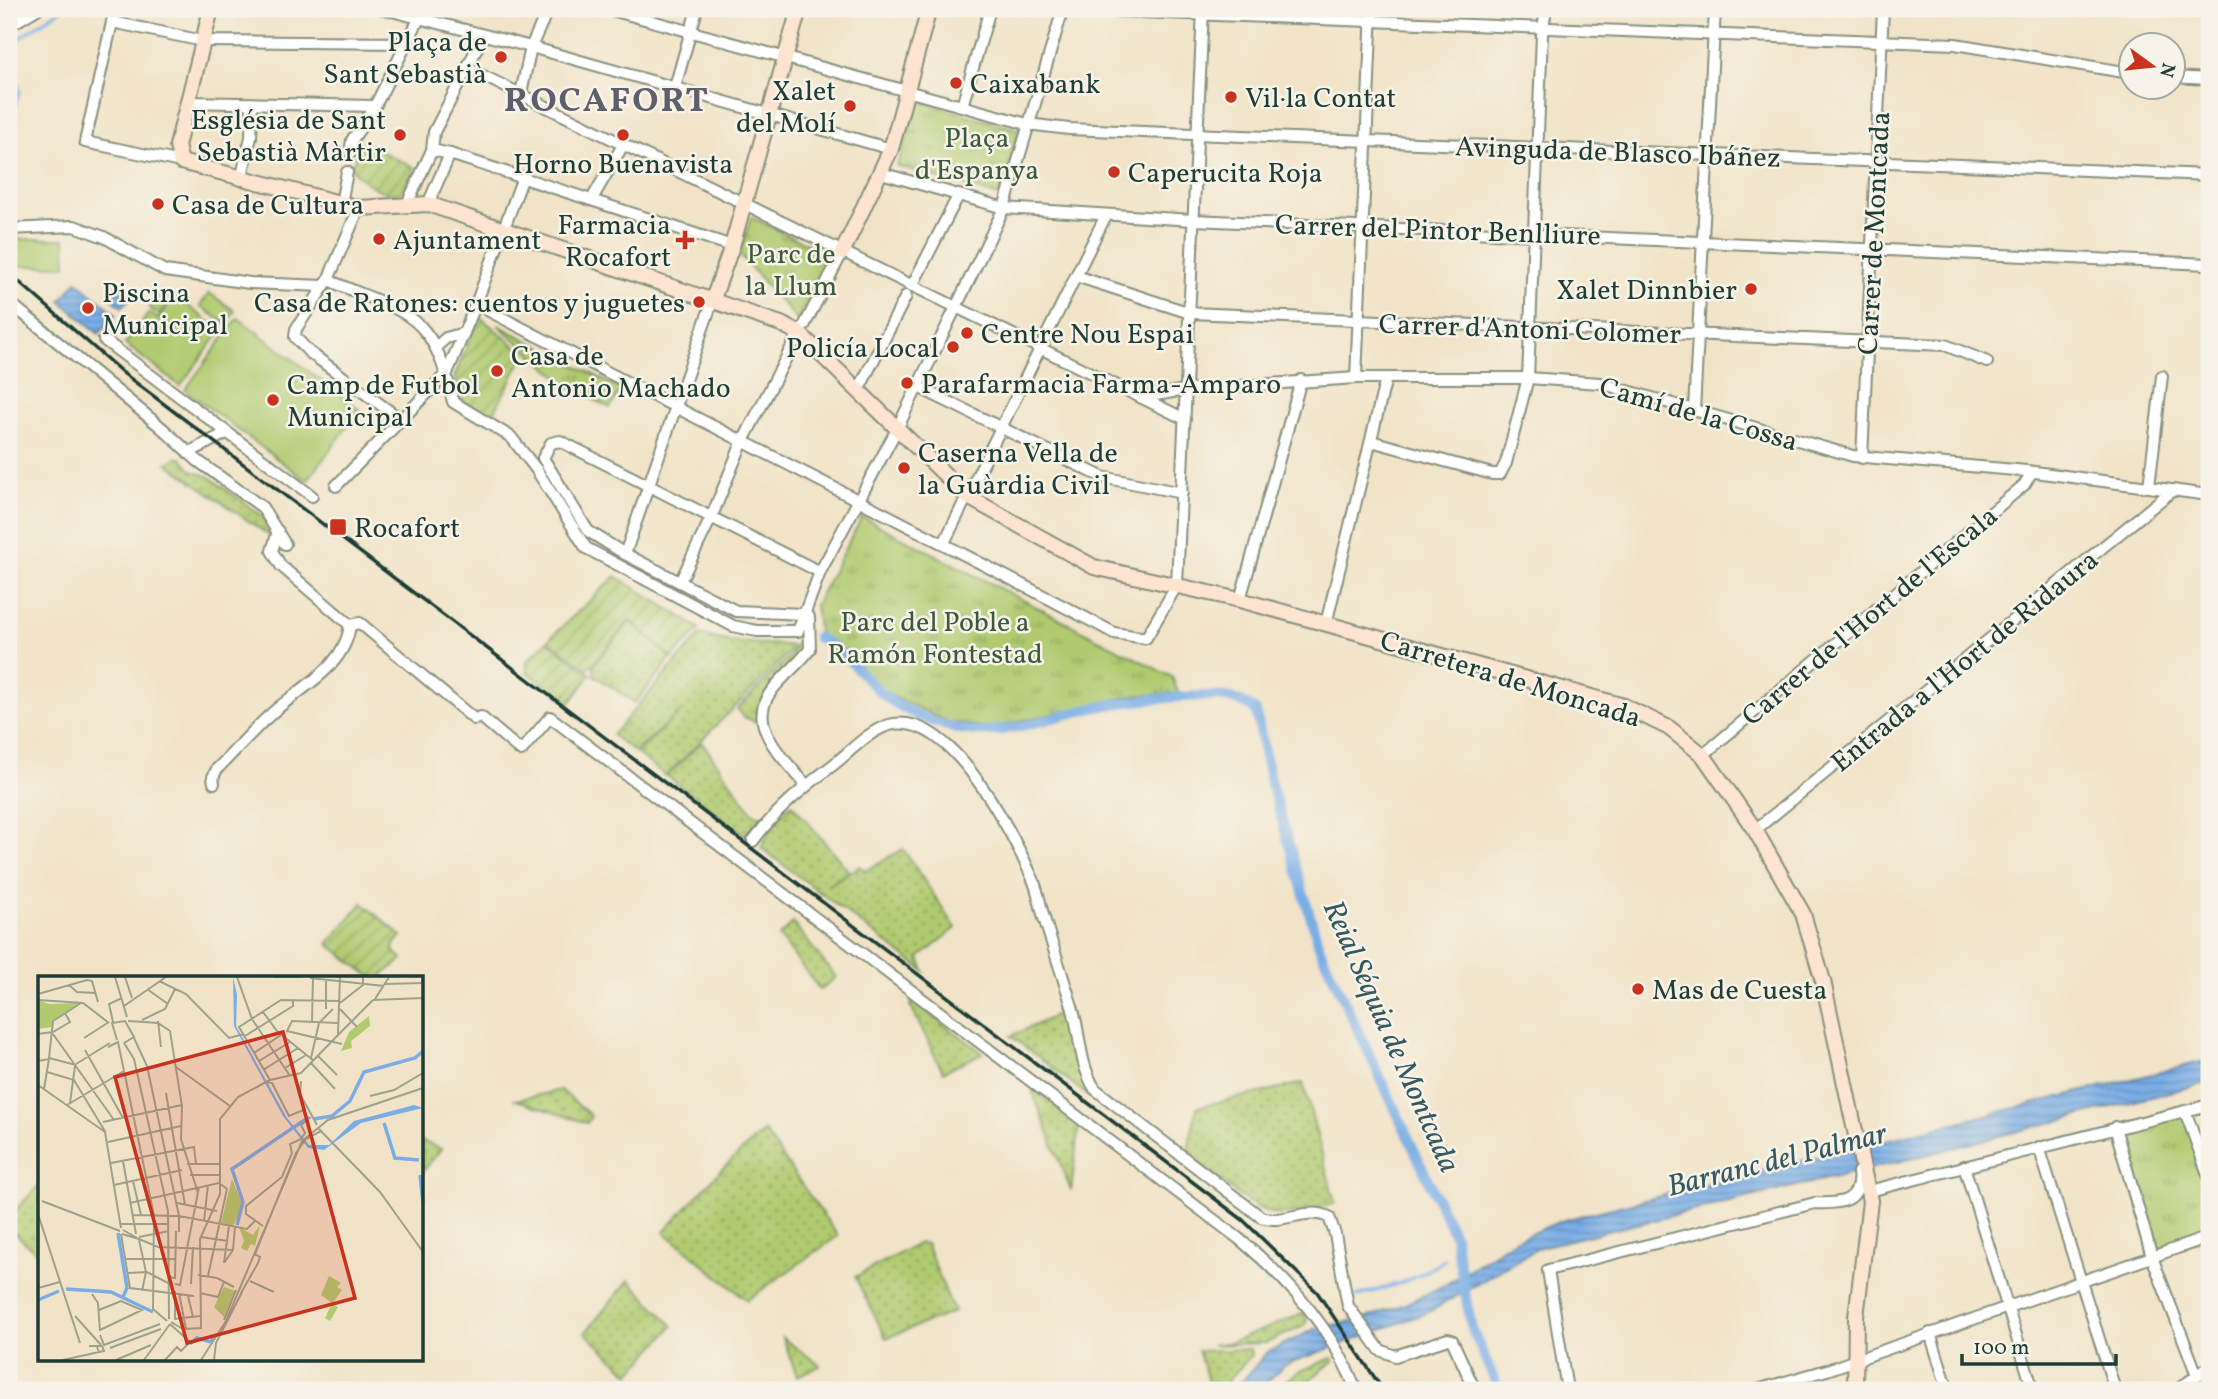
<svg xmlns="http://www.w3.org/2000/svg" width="2218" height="1399" viewBox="0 0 2218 1399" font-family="Vollkorn,serif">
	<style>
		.grass { fill: url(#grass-dots); stroke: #688452; stroke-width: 2 }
		.park { fill: url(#park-tufts); stroke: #688452; stroke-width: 2 }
		.garden { fill: url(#garden-furrows); stroke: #688452; stroke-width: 2 }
		.pitch { fill: #b1ca70; stroke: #688452; stroke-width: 2 }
		.water { fill: url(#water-rules); stroke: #4c758d; stroke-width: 2 }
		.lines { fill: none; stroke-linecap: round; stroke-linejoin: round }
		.stream { stroke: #7aade6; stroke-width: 3.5 }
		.canal { stroke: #7aade6; stroke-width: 10 }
		.street-casing { stroke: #88907e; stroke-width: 14 }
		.secondary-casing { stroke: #88907e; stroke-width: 18 }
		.street { stroke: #fff; stroke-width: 10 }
		.secondary { stroke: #fde4d1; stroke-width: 14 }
		.rail { stroke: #1f3d34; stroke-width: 3.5 }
		.poi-dot { fill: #c8321e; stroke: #f7f3e8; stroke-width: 2.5 }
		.labels { text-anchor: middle; stroke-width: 5; stroke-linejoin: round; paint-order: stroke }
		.poi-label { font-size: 28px; fill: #1f3d34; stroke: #f7f3e8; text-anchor: start }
		.park-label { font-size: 28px; fill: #3c5940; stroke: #f7f3e8 }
		.street-label { font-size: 28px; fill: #1f3d34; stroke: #f7f3e8 }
		.water-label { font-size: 30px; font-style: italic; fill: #365960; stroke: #f7f3e8 }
		.district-label { font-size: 35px; font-weight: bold; letter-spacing: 2px; fill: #5e5e6d; stroke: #f7f3e8 }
		.inset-river { fill: none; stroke: #7aade6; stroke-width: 3.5 }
		.inset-road { fill: none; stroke: #9da18c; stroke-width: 2 }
		.view { fill: #c8321e; fill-opacity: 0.15; stroke: #c8321e; stroke-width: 3.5 }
		.inset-edge { fill: none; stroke: #1f3d34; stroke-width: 3.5 }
	</style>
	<defs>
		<pattern id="grass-dots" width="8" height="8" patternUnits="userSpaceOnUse" patternTransform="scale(1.75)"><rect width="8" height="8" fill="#b1ca70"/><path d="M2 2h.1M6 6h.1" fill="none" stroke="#8fa55d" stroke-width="1.8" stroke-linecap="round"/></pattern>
		<pattern id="park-tufts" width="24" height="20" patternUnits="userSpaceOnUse" patternTransform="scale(1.75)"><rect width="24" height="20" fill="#b1ca70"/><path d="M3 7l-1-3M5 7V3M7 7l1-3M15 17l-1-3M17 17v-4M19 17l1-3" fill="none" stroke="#8fa55d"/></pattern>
		<pattern id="garden-furrows" width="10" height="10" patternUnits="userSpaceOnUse" patternTransform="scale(1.75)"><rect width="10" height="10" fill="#b1ca70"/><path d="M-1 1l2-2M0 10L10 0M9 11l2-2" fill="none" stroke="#8fa55d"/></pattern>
		<pattern id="water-rules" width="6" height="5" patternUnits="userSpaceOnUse" patternTransform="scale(1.75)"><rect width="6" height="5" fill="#7aade6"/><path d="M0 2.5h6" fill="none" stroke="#638ebb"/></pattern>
	</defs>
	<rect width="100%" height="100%" fill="#f7f3e8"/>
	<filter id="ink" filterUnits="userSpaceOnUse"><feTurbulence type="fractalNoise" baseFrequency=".0143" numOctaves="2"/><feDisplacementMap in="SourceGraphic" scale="14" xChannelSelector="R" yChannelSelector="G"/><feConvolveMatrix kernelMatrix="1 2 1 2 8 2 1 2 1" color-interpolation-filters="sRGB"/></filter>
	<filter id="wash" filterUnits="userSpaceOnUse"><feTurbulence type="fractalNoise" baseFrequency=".00686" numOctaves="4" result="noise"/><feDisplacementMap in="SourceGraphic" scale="28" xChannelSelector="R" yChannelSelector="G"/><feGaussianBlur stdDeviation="1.57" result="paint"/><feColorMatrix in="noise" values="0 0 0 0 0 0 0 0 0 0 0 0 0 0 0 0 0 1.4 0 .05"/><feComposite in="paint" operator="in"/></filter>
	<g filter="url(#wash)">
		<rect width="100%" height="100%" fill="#f1e3c7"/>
		<g class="grass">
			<path d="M176,458H182L192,471L208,476L264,517L272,530L271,537L167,463Z"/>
			<path d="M630,621L671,659L635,703L594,675V665Z"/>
			<path d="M701,634C730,646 763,642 795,646L666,776L636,753L680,712L635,752L612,735Z"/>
			<path d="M799,638L805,640L803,648C786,675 760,687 756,722L744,717L737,709L790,656Z"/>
			<path d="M702,742L752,812L763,818L748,837L667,776Z"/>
			<path d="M792,804L849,871L827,886L860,866L865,871L903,849L956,928L919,958L924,971L761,848L773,822Z"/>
			<path d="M793,923L836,977L820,990L779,936Z"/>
			<path d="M914,1002L983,1053L943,1072L910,1005Z"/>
			<path d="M1068,1010L1077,1065L1095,1101L1011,1036Z"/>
			<path d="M1303,1083L1335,1203C1318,1208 1294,1216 1277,1214C1250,1211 1209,1170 1187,1154L1197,1107Z"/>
			<path d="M1033,1088L1079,1125L1071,1191L1032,1090Z"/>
			<path d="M561,1090L591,1116L587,1123L516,1100Z"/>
			<path d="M764,1131L838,1236L747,1300L664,1232L720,1171Z"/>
			<path d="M422,1141L441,1149L422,1173Z"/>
			<path d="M40,1184V1256L9,1228V1217Z"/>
			<path d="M919,1243L926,1244L954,1312L886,1338L855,1277Z"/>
			<path d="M629,1280L673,1326L630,1374L585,1333Z"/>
			<path d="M1304,1313L1307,1320L1304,1326L1266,1343L1212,1345L1232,1342Z"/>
			<path d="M783,1338L820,1365V1366L797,1376Z"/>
			<path d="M1250,1349L1251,1356L1228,1380L1223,1390H1211L1198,1351Z"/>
			<path d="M1332,1358L1334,1361L1296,1390H1274L1300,1371Z"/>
		</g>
		<g class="park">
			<path d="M918,101L1020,130L999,196L897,166Z"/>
			<path d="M751,217L832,256L797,320L739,254Z"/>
			<path d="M161,292L171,299L159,315L149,308Z"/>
			<path d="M498,325L621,389L610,408L571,388Z"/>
			<path d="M862,517L1172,677L1178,693L1130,696L990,728L948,722L886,693L846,652L819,636L815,605Z"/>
			<path d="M2184,1114L2209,1177V1237L2153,1256L2117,1128Z"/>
		</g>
		<g class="garden">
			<path d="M362,142L415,168L402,192C389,200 357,179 351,167Z"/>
			<path d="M479,316L525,354L491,418L464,402L454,378Z"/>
			<path d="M616,576L700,629L672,658L630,620L588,669L548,640Z"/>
			<path d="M547,641L591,674L570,703L527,672V661Z"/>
			<path d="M362,903L402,936L394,944L393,951L403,959L380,977H371L328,944Z"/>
		</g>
		<g class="pitch">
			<path d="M16,239H65L66,266H18L15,260Z"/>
			<path d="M209,293L235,311L226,324L200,306Z"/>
			<path d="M175,296L221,331L180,386L125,344L149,313L158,319Z"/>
			<path d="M238,318L360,410L307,481L185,390Z"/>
		</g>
		<g class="water">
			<path d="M77,281L116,314L99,334L61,301Z"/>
			<path d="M116,286L130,298L122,307L108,295Z"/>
			<path d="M2209,1060V1082L1902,1161L1540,1247L1429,1312L1284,1365L1259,1390H1235L1266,1353L1315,1329L1366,1318L1403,1305L1445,1285L1515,1240L1564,1220Z"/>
		</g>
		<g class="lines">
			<g class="stream">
				<path d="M9,45L62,9"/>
				<path d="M1357,1296C1389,1287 1418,1280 1445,1259"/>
			</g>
			<g class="canal">
				<path d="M9,63L16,91L9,113"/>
				<path d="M817,637C844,650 860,673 881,693C907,715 956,734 991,731C1023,728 1054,717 1085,710C1117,702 1147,699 1180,697C1210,696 1232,692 1256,711L1270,780L1320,949L1454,1235L1472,1329L1499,1390"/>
			</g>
		</g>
	</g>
	<g filter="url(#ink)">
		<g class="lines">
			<defs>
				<g id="street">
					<path d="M115,9L85,142L181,162"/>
					<path d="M384,9L531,47L521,93"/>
					<path d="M548,9L531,47L891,149"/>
					<path d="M608,9L1027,124L1069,129L2209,175"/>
					<path d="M1061,9L1955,44L2130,73"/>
					<path d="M112,22L203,41L405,43"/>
					<path d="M9,26L37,9"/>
					<path d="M483,36L467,68L1185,419"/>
					<path d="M2172,77L2209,79"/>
					<path d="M675,87L697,9"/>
					<path d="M188,102L375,106"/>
					<path d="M962,106L990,9"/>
					<path d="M432,150L434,132L467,68"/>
					<path d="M350,153L352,140L375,106L424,9"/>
					<path d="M450,154L732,246"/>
					<path d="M881,173L1004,208L1063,9"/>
					<path d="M241,180L251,137L252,104"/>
					<path d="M592,199L623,145"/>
					<path d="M341,204L347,172"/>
					<path d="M407,204L432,150L450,154L428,204"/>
					<path d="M359,208L328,280L296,329L295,337L309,352L400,419"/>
					<path d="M9,229L74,226L104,237L165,271L250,283L324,286"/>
					<path d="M1076,276L1190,313L1945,345L1987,362"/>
					<path d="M328,280C408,315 432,309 453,402L511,437L536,469L586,548L733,626L757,631H798L820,572L897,429L1004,208L1193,220L2209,264"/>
					<path d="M912,286L958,196"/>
					<path d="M9,302L162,428L198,461L262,507L285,544"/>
					<path d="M476,304C688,415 903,521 1114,633L1146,638L1177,585L1203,9"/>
					<path d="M804,326L842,253"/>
					<path d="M104,340L312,496"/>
					<path d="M437,346L446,338L464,333"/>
					<path d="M1356,378L1372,9"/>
					<path d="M918,387L1102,477L1182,493"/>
					<path d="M858,391L906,296"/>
					<path d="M1143,397L1185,390L1356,378H1528L1600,383L1853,456L2027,471L2209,495"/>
					<path d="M1694,411L1715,9"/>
					<path d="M1371,441L1492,474H1500L1506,463L1528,378L1542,35L1546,9"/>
					<path d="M188,453L226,433"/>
					<path d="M1862,458L1883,9"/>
					<path d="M336,486L447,373L476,304L523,177"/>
					<path d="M2149,487L2162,376"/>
					<path d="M278,531L272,551L281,566L350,625L360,623L474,719L481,717L521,751L550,717L1238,1238C1288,1279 1333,1329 1356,1390"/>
					<path d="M944,543L1106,215"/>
					<path d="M625,554L713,299"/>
					<path d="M680,582L711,518L742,443L799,333"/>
					<path d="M1240,600L1301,380"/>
					<path d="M803,614L736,611L625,554L588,531L543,458L551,443L560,441L820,572"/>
					<path d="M803,614L809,617L810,649C799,664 785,674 773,689C743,724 784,758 806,785"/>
					<path d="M1326,624L1386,378"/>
					<path d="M1703,755L2024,485L2032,472"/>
					<path d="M214,783L213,777L217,769C235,751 251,732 270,715C298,688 345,669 350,625"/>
					<path d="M1755,830L2173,490"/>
					<path d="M753,841C775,811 803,788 833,765C850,752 872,727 894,724C953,715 1012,833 1032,877C1038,890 1040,904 1044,918C1053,946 1062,975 1071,1003C1081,1033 1078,1062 1095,1089L1261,1217C1283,1225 1308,1206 1329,1217L1335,1234L1348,1306L1380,1350L1395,1356L1448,1339L1452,1340L1475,1390"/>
					<path d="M2185,1111L2209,1177"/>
					<path d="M2115,1127L2152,1257L2197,1375"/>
					<path d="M2039,1147L2115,1390"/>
					<path d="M1964,1166L2033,1390"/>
					<path d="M1869,1191L2209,1105"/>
					<path d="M1930,1333L1948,1390"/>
					<path d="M1567,1390L1548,1270L1815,1203C1839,1204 1862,1203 1858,1172"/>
					<path d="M1757,1390L1827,1370L2209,1237"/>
					<path d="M2177,1390L2209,1367"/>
				</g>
				<g id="secondary">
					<path d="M211,9L177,146L181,162L359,208L428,204L781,324L799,333L968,497L1094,567L1240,600L1624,706L1669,728L1703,755L1755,830L1803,914L1823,981L1870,1201L1856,1317L1855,1390"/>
					<path d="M842,253L891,149L929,9"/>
					<path d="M713,299L732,246L799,9"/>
				</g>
			</defs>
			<use href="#street" class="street-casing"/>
			<use href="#secondary" class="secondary-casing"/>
			<use href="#street" class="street"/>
			<use href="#secondary" class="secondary"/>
			<path class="rail" d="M9,273L123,373L1243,1220L1317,1292L1383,1390"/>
		</g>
	</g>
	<g class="poi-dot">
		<circle cx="501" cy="57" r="7"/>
		<circle cx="956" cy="83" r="7"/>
		<circle cx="1231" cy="97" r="7"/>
		<circle cx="850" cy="106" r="7"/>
		<circle cx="400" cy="135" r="7"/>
		<circle cx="623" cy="135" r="7"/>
		<circle cx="1114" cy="172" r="7"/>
		<circle cx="158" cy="204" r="7"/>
		<circle cx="379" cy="239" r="7"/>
		<path d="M681.5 229.5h7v7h7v7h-7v7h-7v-7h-7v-7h7z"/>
		<circle cx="1751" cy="289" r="7"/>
		<circle cx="699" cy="302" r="7"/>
		<circle cx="88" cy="308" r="7"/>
		<circle cx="967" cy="333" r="7"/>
		<circle cx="953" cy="347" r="7"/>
		<circle cx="497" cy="371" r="7"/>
		<circle cx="907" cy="383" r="7"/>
		<circle cx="273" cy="400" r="7"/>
		<circle cx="904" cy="468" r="7"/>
		<rect x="329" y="518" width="18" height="18" rx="3.5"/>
		<circle cx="1638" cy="989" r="7"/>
	</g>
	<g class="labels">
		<g class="poi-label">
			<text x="487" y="51" text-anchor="end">Plaça de<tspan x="487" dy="32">Sant Sebastià</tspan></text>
			<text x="970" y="93">Caixabank</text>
			<text x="836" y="100" text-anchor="end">Xalet<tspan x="836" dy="32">del Molí</tspan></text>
			<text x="1245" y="107">Vil·la Contat</text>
			<text x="386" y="129" text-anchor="end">Església de Sant<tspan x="386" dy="32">Sebastià Màrtir</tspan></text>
			<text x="623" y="173" text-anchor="middle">Horno Buenavista</text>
			<text x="1128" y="182">Caperucita Roja</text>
			<text x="172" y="214">Casa de Cultura</text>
			<text x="671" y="234" text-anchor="end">Farmacia<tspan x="671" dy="32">Rocafort</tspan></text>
			<text x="393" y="249">Ajuntament</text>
			<text x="1737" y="299" text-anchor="end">Xalet Dinnbier</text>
			<text x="102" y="302">Piscina<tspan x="102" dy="32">Municipal</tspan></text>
			<text x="685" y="312" text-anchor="end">Casa de Ratones: cuentos y juguetes</text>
			<text x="981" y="343">Centre Nou Espai</text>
			<text x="939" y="357" text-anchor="end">Policía Local</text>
			<text x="511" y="365">Casa de<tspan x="511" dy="32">Antonio Machado</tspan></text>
			<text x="921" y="393">Parafarmacia Farma-Amparo</text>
			<text x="287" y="394">Camp de Futbol<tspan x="287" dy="32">Municipal</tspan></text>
			<text x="918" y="462">Caserna Vella de<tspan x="918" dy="32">la Guàrdia Civil</tspan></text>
			<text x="354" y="537">Rocafort</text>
			<text x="1652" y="999">Mas de Cuesta</text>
		</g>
		<g class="park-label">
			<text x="977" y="147">Plaça<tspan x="977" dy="32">d'Espanya</tspan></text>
			<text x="791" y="263">Parc de<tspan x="791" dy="32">la Llum</tspan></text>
			<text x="935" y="631">Parc del Poble a<tspan x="935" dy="32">Ramón Fontestad</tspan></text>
		</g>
		<g class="street-label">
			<text transform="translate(1618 151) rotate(2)" y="10">Avinguda de Blasco Ibáñez</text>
			<text transform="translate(1438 229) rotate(2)" y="10">Carrer del Pintor Benlliure</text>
			<text transform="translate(1873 233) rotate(-87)" y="10">Carrer de Montcada</text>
			<text transform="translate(1530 328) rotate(2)" y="10">Carrer d'Antoni Colomer</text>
			<text transform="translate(1699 413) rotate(16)" y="10">Camí de la Cossa</text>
			<text transform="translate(1869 615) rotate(-40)" y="10">Carrer de l'Hort de l'Escala</text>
			<text transform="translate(1964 660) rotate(-39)" y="10">Entrada a l'Hort de Ridaura</text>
			<text transform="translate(1511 678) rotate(17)" y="10">Carretera de Moncada</text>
		</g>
		<g class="water-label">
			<text transform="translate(1392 1036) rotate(66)" y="10">Reial Séquia de Montcada</text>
			<text transform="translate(1777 1159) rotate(-14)" y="10">Barranc del Palmar</text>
		</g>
		<g class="district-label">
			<text x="607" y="111">ROCAFORT</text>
		</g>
	</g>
	<g transform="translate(38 976)">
		<rect width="385" height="385" fill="#f1e3c7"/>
		<path d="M0,24L11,28L42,27L15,44L14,51L0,53ZM331,40L332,50L313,65L314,72L303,75L311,56ZM222,249L217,270L213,268L209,275L203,272L206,265L201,251L215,259ZM291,300L303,307L299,311L304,314L294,328L300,331L292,345L287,342L294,327L283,319Z" fill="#b1ca70"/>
		<path d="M194,203L205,230L195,250L183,247Z" fill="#b1ca70"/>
		<path d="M186,311L197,315L186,341L176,331Z" fill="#b1ca70"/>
		<path d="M195,1L199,19L198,50L249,142L271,169H291L316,145L376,129L385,132L323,147L286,174L270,172L245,140L196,50Z" fill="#7aade6"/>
		<path class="inset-river" d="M276,143L294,140L312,125L326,96L377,82L385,75M346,147L357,182L381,184M382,199L385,226M199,249L205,226L194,193L271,141M80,257L89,312L85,321M28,313L73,316L115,336M0,324L21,315M152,368L159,362L173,366L176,360"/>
		<path class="inset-road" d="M77,1L89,41M87,1L94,22M199,1L214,43L252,100M236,1H263M272,2L346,10M288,3V33M121,5L148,18L191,62L206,58M347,8L385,7M31,9L39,16L57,17M109,13L130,28M0,18L49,4L54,5L60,26M337,23L351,1M0,24L45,27L71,47M335,24L385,22M302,27L325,9V1M86,30L128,1M302,33L319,51M225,36L239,55L276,85M104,44L127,33L137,13M90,45L120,47L132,55L144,130L143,163L160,217M120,45L123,71M75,46L71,28L84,22M274,46L275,1M300,47L254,45L249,55L304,68M302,57L335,24M0,58L15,56L32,46L27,37M15,58L76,144M300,58L302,1M207,60L255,30V24M46,62L71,46M96,62L109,90L141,240L209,253L217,245M79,64L74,47L87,45L96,61L86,67M86,67L96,83L130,235L131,343M70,71L80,66L116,239L115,333L129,345M47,74L85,142M216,77L243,59M280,80L299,99M273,82L281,47L295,33M0,85L11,83L6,113M221,85L252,66M273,87L297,113M38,88L72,67M38,89L11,82L15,45L43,27M138,91L192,130M247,92L268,79M225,94L260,72M9,96L36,104L68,157M232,104L201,51L243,24L301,25M232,104L263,97L302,57M263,105L262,118L279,149M228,106L234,107L251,140L268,133M0,109L67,156L83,252M128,117L147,229M332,120L356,114L385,97M32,127L37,90M29,129L86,95M65,146L144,129M280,152L342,216L385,276M70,166L143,150M85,185L98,258M73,187L156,171L158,188M149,188H181M152,199H181M95,205L103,239M76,209L144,194M4,225L82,255M92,227L181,207M139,227L179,235M0,238L42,367M95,239L141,240V256M166,245L170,209M82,248H130M225,250L208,238V230L244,201L254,177L252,168L263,163L267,157L263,149L273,141M83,258L92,312L156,320M84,258L101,263L85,254M101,261L131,255M163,261L190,265M101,263L120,271L195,274M101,264L108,296L104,315M88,283H137M186,287L195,274L197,251M186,287L191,250M90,297L109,296L130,307M160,299L179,302L196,311M170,300L189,213L181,207M130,301L137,302L138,255M212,305L236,316M137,308L142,309L161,211M153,308L155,271M0,312L22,306M141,317L148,353M162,317L180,321L186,306M203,317L220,287L222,281L217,278L258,177L268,163L283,155M54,318L60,327L62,355M150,320L155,341M61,334L83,325L104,334L62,354M37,340L63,369M137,342V315M136,343L162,340M186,344L198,314M133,346L145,353L163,352L162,263L182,218V143L200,121L232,104M62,359L66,369L122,348M51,370H64L66,375L61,376L59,371M72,372L123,353M25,384L61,376M78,384L113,369M106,384L132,348M127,384L139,371L143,375L152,366L132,348M163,384L188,345L264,165L290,144L385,112M176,384L178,367L204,316"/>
		<path class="view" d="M245,56L317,322L149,367L77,101Z"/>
		<rect width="385" height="385" class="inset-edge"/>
	</g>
	<rect width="2218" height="1399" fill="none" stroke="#f7f3e8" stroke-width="35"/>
	<g transform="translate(2152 66) rotate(105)"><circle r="33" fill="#f7f3e8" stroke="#a1aaa0" stroke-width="2"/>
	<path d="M0-5L12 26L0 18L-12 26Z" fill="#c8321e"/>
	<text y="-10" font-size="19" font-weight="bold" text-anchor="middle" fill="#1f3d34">N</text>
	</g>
	<path d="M1962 1354v10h154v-10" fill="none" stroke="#1f3d34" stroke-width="3.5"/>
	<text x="1973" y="1354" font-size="21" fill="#1f3d34" stroke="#f7f3e8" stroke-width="5" paint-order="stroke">100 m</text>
</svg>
